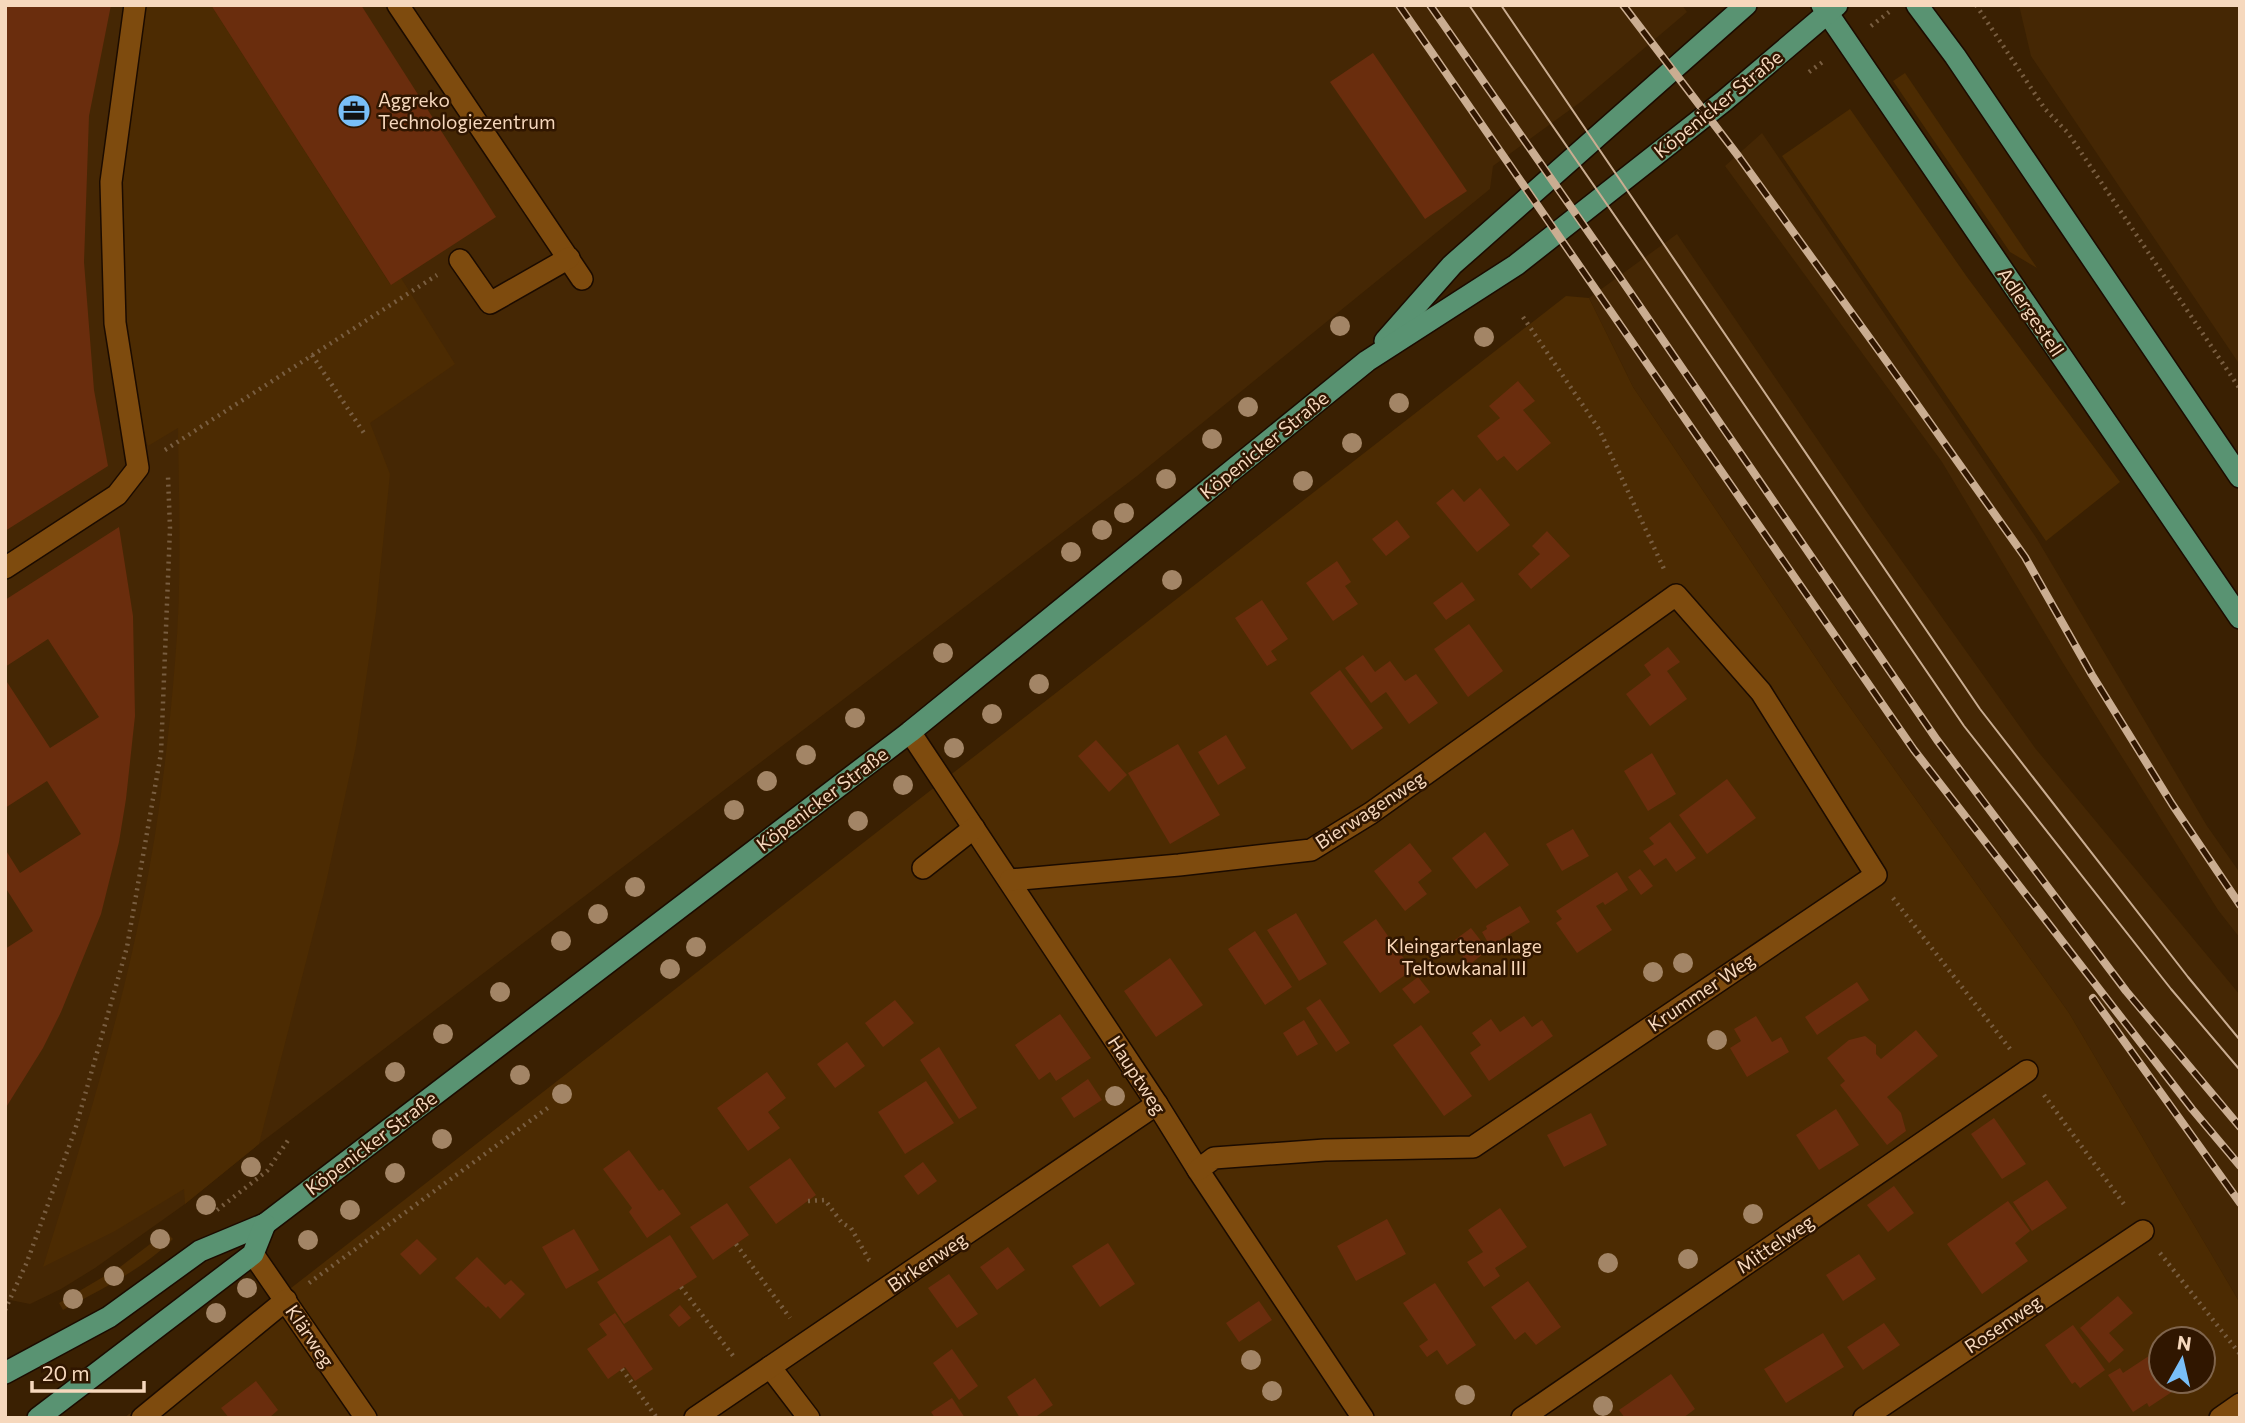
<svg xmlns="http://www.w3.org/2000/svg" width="2245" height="1423" viewBox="0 0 2245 1423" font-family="Commissioner,sans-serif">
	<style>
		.built { fill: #452704 }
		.green { fill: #4c2b02; fill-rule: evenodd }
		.building { fill: #6a2d0d }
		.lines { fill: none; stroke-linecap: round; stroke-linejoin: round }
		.minor-casing { stroke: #1b0b00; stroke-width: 24 }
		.major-casing { stroke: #1b0b00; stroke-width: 24 }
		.path { stroke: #795e41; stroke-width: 4.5; stroke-dasharray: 2 5; stroke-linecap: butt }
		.minor { stroke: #7e4b0e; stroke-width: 21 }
		.major { stroke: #599372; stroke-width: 21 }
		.tram { stroke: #caad91; stroke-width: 2 }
		.rail-casing { stroke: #caad91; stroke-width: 8 }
		.rail { stroke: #301600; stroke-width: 5; stroke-dasharray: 16; stroke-linecap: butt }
		.tree { fill: #a38566 }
		.labels { text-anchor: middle; stroke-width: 5; stroke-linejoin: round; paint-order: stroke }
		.poi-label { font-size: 19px; fill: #f6d8bd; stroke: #301600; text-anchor: start }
		.street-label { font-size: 19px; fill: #f6d8bd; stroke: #301600 }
		.park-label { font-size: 19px; fill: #f9d7b8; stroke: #301600 }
	</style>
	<rect width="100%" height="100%" fill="#3a2002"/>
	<g class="built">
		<path d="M5,5H1682L1687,12L1582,101L1493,166L1490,189L1137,476L259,1144L185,1204L95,1268L61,1289L30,1304L5,1299Z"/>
		<path d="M2019,5H2240V365L2031,56Z"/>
		<path d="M1762,133L2037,539L2207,826L2240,873V938L2218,910L2063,663L1942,462L1725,166Z"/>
		<path d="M1677,234L1869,515L2035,748L2240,995V1303L2069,1013L1839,692L1633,387L1589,298Z"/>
	</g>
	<g class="green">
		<path d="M135,5H211L390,284L401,278L455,364L370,423L390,474L376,612L356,746L324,892L259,1144L185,1204L184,1189L115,1231L43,1267C93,1108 143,944 163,778C168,739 172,701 175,662C182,585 179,506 178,428L148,446L115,323L111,182Z"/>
		<path d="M1905,73L2037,268L2010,252L1893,81Z"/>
		<path d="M1850,109L1967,277L2120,482L2046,541L1782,156Z"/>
		<path d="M1566,296L1589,298L1633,387L1839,692L2069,1013L2240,1303V1418H124ZM2161,1339H2203V1381H2161Z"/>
		<path d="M166,1232L173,1239C143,1269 100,1290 63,1310L59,1303L120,1267Z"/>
	</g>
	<g class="building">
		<path d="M5,5H111L89,116L84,262L94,390L108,466L5,531Z"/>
		<path d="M211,5H361L496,217L391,285Z"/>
		<path d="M1373,53L1467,191L1425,219L1330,82Z"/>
		<path d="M1518,381L1535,401L1523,410L1551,443L1517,471L1504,456L1497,461L1477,436L1500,418L1489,406Z"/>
		<path d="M1480,488L1510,525L1477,552L1436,503L1453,489L1464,502Z"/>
		<path d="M1397,520L1410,537L1386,556L1372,539Z"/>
		<path d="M119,527L133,616L135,716L126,799L119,842L101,914L61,1012L43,1048L5,1109V949L33,931L5,887V849L20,873L81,834L47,781L5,808V679L50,748L99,717L48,639L5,667V600Z"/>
		<path d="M1547,531L1570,556L1531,589L1518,574L1540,554L1532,546Z"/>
		<path d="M1337,561L1351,582L1345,586L1358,604L1333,621L1306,583Z"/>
		<path d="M1462,582L1475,600L1446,620L1433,603Z"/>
		<path d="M1262,600L1288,639L1271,651L1277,660L1267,666L1235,618Z"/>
		<path d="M1469,624L1503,671L1468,697L1434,649Z"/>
		<path d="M1668,647L1680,662L1667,671L1687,699L1650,726L1626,694L1651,675L1644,665Z"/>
		<path d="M1363,655L1375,672L1390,661L1405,681L1416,674L1438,703L1409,724L1386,692L1371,703L1345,668Z"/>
		<path d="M1340,670L1383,728L1352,750L1310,693Z"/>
		<path d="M1226,735L1246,768L1218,785L1198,752Z"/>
		<path d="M1096,740L1127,775L1109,792L1078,756Z"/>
		<path d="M1178,744L1220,815L1170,844L1128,773Z"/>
		<path d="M1652,753L1676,794L1648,811L1624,771Z"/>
		<path d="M1727,779L1756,818L1707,854L1679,815Z"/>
		<path d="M1670,822L1696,858L1676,872L1666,858L1654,866L1643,851L1654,844L1649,838Z"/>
		<path d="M1573,829L1589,856L1562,871L1546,844Z"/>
		<path d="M1485,832L1509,865L1476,889L1452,858Z"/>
		<path d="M1410,843L1432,871L1418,882L1427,894L1405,911L1374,871Z"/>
		<path d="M1640,869L1653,886L1641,895L1628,877Z"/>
		<path d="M1617,872L1628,890L1605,905L1603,902L1596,906L1612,930L1577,953L1556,923L1562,919L1556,911Z"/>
		<path d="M1520,906L1530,922L1490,946L1482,932L1487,929L1486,926Z"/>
		<path d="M1296,913L1327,964L1299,981L1267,930Z"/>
		<path d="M1376,919L1412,970L1380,993L1343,942Z"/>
		<path d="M1471,928L1488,950L1469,965L1452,942Z"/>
		<path d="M1255,931L1292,987L1265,1005L1228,949Z"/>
		<path d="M1170,958L1203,1005L1156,1037L1124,991Z"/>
		<path d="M1418,977L1430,992L1414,1004L1402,989Z"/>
		<path d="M1857,982L1869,1000L1817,1035L1805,1017Z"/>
		<path d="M1320,999L1350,1043L1336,1052L1306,1008Z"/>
		<path d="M895,1000L914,1023L883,1047L865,1023Z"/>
		<path d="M1060,1014L1091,1058L1056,1081L1050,1072L1039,1080L1015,1045Z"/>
		<path d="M1524,1016L1532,1027L1542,1020L1553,1036L1489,1081L1470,1053L1481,1045L1472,1033L1491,1019L1500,1032Z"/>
		<path d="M1756,1016L1772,1042L1781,1037L1789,1052L1747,1077L1730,1048L1741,1041L1734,1029Z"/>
		<path d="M1304,1020L1318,1044L1297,1056L1283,1033Z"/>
		<path d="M1421,1025L1472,1096L1444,1116L1393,1045Z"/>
		<path d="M1916,1030L1938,1056L1887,1097L1901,1113L1906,1131L1887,1145L1840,1085L1845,1081L1827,1058L1849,1040L1865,1036L1876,1045V1054L1881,1059Z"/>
		<path d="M847,1042L865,1066L835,1088L817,1064Z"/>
		<path d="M939,1047L977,1108L959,1119L920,1060Z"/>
		<path d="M767,1072L786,1098L768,1112L780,1128L748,1151L717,1108Z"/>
		<path d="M1088,1079L1102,1100L1074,1118L1061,1098Z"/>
		<path d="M926,1081L954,1123L905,1154L878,1112Z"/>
		<path d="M1836,1109L1859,1145L1819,1170L1796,1135Z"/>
		<path d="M1591,1113L1607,1145L1564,1167L1547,1135Z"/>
		<path d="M1994,1118L2026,1164L2002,1179L1971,1134Z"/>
		<path d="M629,1150L659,1191L663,1189L681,1214L647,1238L629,1212L632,1208L603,1169Z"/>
		<path d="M790,1158L816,1195L776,1224L749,1187Z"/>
		<path d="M923,1162L937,1181L918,1195L904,1176Z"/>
		<path d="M2047,1180L2067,1208L2032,1231L2013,1202Z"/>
		<path d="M1894,1186L1914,1213L1888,1232L1867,1205Z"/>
		<path d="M2008,1201L2030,1231L2015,1243L2028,1261L1982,1294L1947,1244Z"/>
		<path d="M727,1203L749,1235L713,1260L690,1227Z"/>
		<path d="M1500,1208L1527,1247L1495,1268L1500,1276L1484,1287L1467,1262L1483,1252L1468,1230Z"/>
		<path d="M1387,1219L1406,1254L1356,1281L1337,1246Z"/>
		<path d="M574,1229L599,1270L566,1289L542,1247Z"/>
		<path d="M670,1235L697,1277L624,1324L597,1282Z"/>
		<path d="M417,1239L437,1259L420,1275L400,1254Z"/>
		<path d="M1108,1243L1135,1284L1100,1307L1072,1266Z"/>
		<path d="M1008,1247L1025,1270L997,1290L980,1267Z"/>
		<path d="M1859,1254L1876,1279L1843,1301L1826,1275Z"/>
		<path d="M477,1257L505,1285L511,1280L525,1294L500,1319L488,1306L486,1308L455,1278Z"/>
		<path d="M949,1274L978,1314L957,1328L928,1288Z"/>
		<path d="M1528,1281L1561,1327L1536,1345L1525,1332L1515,1340L1491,1307Z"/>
		<path d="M1435,1283L1476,1345L1447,1365L1437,1350L1427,1357L1419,1346L1428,1340L1403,1303Z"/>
		<path d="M2118,1296L2133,1313L2109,1333L2124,1350L2109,1363L2080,1328Z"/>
		<path d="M1259,1301L1272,1320L1239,1342L1226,1323Z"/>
		<path d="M680,1305L691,1318L679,1327L669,1315Z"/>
		<path d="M615,1313L653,1369L635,1381L625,1367L608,1379L587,1349L607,1335L599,1324Z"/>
		<path d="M1884,1323L1900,1345L1863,1370L1847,1347Z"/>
		<path d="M2073,1325L2105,1370L2080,1388L2075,1382L2072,1384L2045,1345Z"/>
		<path d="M1823,1333L1844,1367L1786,1403L1764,1369Z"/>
		<path d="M952,1349L978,1386L959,1400L933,1363Z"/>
		<path d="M2158,1350L2161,1355V1381H2178L2181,1386L2149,1407L2147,1403L2133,1412L2108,1375L2120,1368L2123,1373Z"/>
		<path d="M1671,1374L1695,1409L1683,1418H1625L1619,1410Z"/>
		<path d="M1035,1378L1053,1405L1034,1418H1020L1007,1397Z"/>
		<path d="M256,1381L278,1410L269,1418H229L221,1408Z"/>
		<path d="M952,1398L965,1418H935L931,1412Z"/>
	</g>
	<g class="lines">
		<defs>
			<g id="minor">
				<path d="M398,5L582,279"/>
				<path d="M460,260L490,303L569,258"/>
				<path d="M5,568L117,495L138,468L115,323L111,182L135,5"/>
				<path d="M910,732L1157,1104L1198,1170L1363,1418"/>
				<path d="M923,868L974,828"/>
				<path d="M1010,880L1179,865L1311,850L1371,813L1676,595L1761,692L1876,875L1473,1147L1325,1150L1214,1158L1198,1170"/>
				<path d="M253,1254L366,1418"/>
				<path d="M770,1367L809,1418"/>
				<path d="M142,1418L286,1300"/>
				<path d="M695,1418L1157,1104"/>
				<path d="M1522,1418L2027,1071"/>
				<path d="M1864,1418L2143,1231"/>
				<path d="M2220,1418L2240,1404"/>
			</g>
			<g id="major">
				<path d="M1822,5L2240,618"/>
				<path d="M1917,5L1955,56L2240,477"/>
				<path d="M1385,341L1452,265L1746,5"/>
				<path d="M5,1373L109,1317L200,1251L265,1224L910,732L1367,361L1516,265L1724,101L1837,5"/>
				<path d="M38,1418L253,1254L265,1224"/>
			</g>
		</defs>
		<use href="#minor" class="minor-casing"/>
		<use href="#major" class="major-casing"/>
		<g class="path">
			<path d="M1976,5L2045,109L2068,133L2240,389"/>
			<path d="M1871,26L1889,12"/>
			<path d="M1809,72L1824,61"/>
			<path d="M1523,317L1599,429L1664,569"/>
			<path d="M312,355L366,436"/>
			<path d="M165,450L437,275"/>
			<path d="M1893,898L2010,1049"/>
			<path d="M2044,1095L2126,1207"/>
			<path d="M808,1201L825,1200L842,1223L851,1228L869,1260L874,1262"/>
			<path d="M217,1210L267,1171L289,1139"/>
			<path d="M736,1244L790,1318"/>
			<path d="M2160,1253L2240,1354"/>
			<path d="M309,1283L549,1107"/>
			<path d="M681,1287L734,1357"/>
			<path d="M5,1310L27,1262L75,1130L127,947L161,753L170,528L168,477"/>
			<path d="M622,1369L657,1418"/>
		</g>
		<use href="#minor" class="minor"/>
		<use href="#major" class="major"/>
		<g class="tram">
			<path d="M1469,5L1644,258L1964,726L2171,989L2240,1070"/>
			<path d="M1501,5L1980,709L2188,977L2240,1040"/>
		</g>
		<defs>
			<g id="rail">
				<path d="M1399,5L1914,750L2192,1109L2240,1166"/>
				<path d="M1430,5L1619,276L1937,740L2126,991L2240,1127"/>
				<path d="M1623,5L1739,157L1887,362L2025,557L2092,675L2172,804L2240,905"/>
				<path d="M2093,998L2240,1203"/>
			</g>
		</defs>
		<use href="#rail" class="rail-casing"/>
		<use href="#rail" class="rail"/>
	</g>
	<g class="tree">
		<circle cx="1340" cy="326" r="10"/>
		<circle cx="1484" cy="337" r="10"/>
		<circle cx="1399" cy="403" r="10"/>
		<circle cx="1248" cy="407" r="10"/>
		<circle cx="1212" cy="439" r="10"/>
		<circle cx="1352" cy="443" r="10"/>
		<circle cx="1166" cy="479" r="10"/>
		<circle cx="1303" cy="481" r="10"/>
		<circle cx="1124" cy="513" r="10"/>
		<circle cx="1102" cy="530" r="10"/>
		<circle cx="1071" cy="552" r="10"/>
		<circle cx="1172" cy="580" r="10"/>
		<circle cx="943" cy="653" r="10"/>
		<circle cx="1039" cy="684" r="10"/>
		<circle cx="992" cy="714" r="10"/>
		<circle cx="855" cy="718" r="10"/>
		<circle cx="954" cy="748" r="10"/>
		<circle cx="806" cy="755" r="10"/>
		<circle cx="767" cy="781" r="10"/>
		<circle cx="903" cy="785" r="10"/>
		<circle cx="734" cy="810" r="10"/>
		<circle cx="858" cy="821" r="10"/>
		<circle cx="635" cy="887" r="10"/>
		<circle cx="598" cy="914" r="10"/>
		<circle cx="561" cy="941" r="10"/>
		<circle cx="696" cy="947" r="10"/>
		<circle cx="1683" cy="963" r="10"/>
		<circle cx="670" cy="969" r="10"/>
		<circle cx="1653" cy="972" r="10"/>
		<circle cx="500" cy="992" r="10"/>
		<circle cx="443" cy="1034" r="10"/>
		<circle cx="1717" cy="1040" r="10"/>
		<circle cx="395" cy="1072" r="10"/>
		<circle cx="520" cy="1075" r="10"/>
		<circle cx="562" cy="1094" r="10"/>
		<circle cx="1115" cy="1096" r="10"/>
		<circle cx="442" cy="1139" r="10"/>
		<circle cx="251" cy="1167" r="10"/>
		<circle cx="395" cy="1173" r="10"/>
		<circle cx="206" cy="1205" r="10"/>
		<circle cx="350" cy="1210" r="10"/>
		<circle cx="1753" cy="1214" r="10"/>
		<circle cx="160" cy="1239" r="10"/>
		<circle cx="308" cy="1240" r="10"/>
		<circle cx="1688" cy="1259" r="10"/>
		<circle cx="1608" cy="1263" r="10"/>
		<circle cx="114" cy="1276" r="10"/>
		<circle cx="247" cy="1288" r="10"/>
		<circle cx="73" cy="1299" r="10"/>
		<circle cx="216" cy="1313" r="10"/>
		<circle cx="1251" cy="1360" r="10"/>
		<circle cx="1272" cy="1391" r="10"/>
		<circle cx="1465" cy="1395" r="10"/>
		<circle cx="1603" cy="1406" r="10"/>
	</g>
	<defs>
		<symbol id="office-disc" viewBox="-11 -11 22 22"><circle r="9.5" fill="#79bff8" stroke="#301600"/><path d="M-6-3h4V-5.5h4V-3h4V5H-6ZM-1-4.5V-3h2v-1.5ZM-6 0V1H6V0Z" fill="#111"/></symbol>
	</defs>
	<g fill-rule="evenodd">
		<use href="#office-disc" x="335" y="92" width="38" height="38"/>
	</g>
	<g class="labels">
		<g class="poi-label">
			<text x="378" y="107">Aggreko<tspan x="378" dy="22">Technologiezentrum</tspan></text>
		</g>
		<g class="street-label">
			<text transform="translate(1718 104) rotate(-39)" y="7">Köpenicker Straße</text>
			<text transform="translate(2031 312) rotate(56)" y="7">Adlergestell</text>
			<text transform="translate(1264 445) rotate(-39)" y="7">Köpenicker Straße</text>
			<text transform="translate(822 799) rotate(-37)" y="7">Köpenicker Straße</text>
			<text transform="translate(1370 810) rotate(-33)" y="7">Bierwagenweg</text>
			<text transform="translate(1701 992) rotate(-34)" y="7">Krummer Weg</text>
			<text transform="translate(1137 1075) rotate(57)" y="7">Hauptweg</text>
			<text transform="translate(371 1143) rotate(-37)" y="7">Köpenicker Straße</text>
			<text transform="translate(1775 1244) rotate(-34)" y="7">Mittelweg</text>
			<text transform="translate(927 1262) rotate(-34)" y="7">Birkenweg</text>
			<text transform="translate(2003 1324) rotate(-34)" y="7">Rosenweg</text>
			<text transform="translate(310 1336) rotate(56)" y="7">Klärweg</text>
		</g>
		<g class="park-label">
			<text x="1464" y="953">Kleingartenanlage<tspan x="1464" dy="22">Teltowkanal III</tspan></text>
		</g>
	</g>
	<rect width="2245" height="1423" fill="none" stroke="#f6d8bd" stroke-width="14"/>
	<g transform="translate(2182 1360) rotate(8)"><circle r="33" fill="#301600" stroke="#7f644c" stroke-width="2"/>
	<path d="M0-5L12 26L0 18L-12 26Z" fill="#79bff8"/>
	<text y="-10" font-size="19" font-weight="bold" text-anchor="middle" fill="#f6d8bd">N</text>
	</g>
	<path d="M32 1381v10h112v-10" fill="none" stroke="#f6d8bd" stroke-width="3.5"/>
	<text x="42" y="1381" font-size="21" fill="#f6d8bd" stroke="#301600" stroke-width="5" paint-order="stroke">20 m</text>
</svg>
